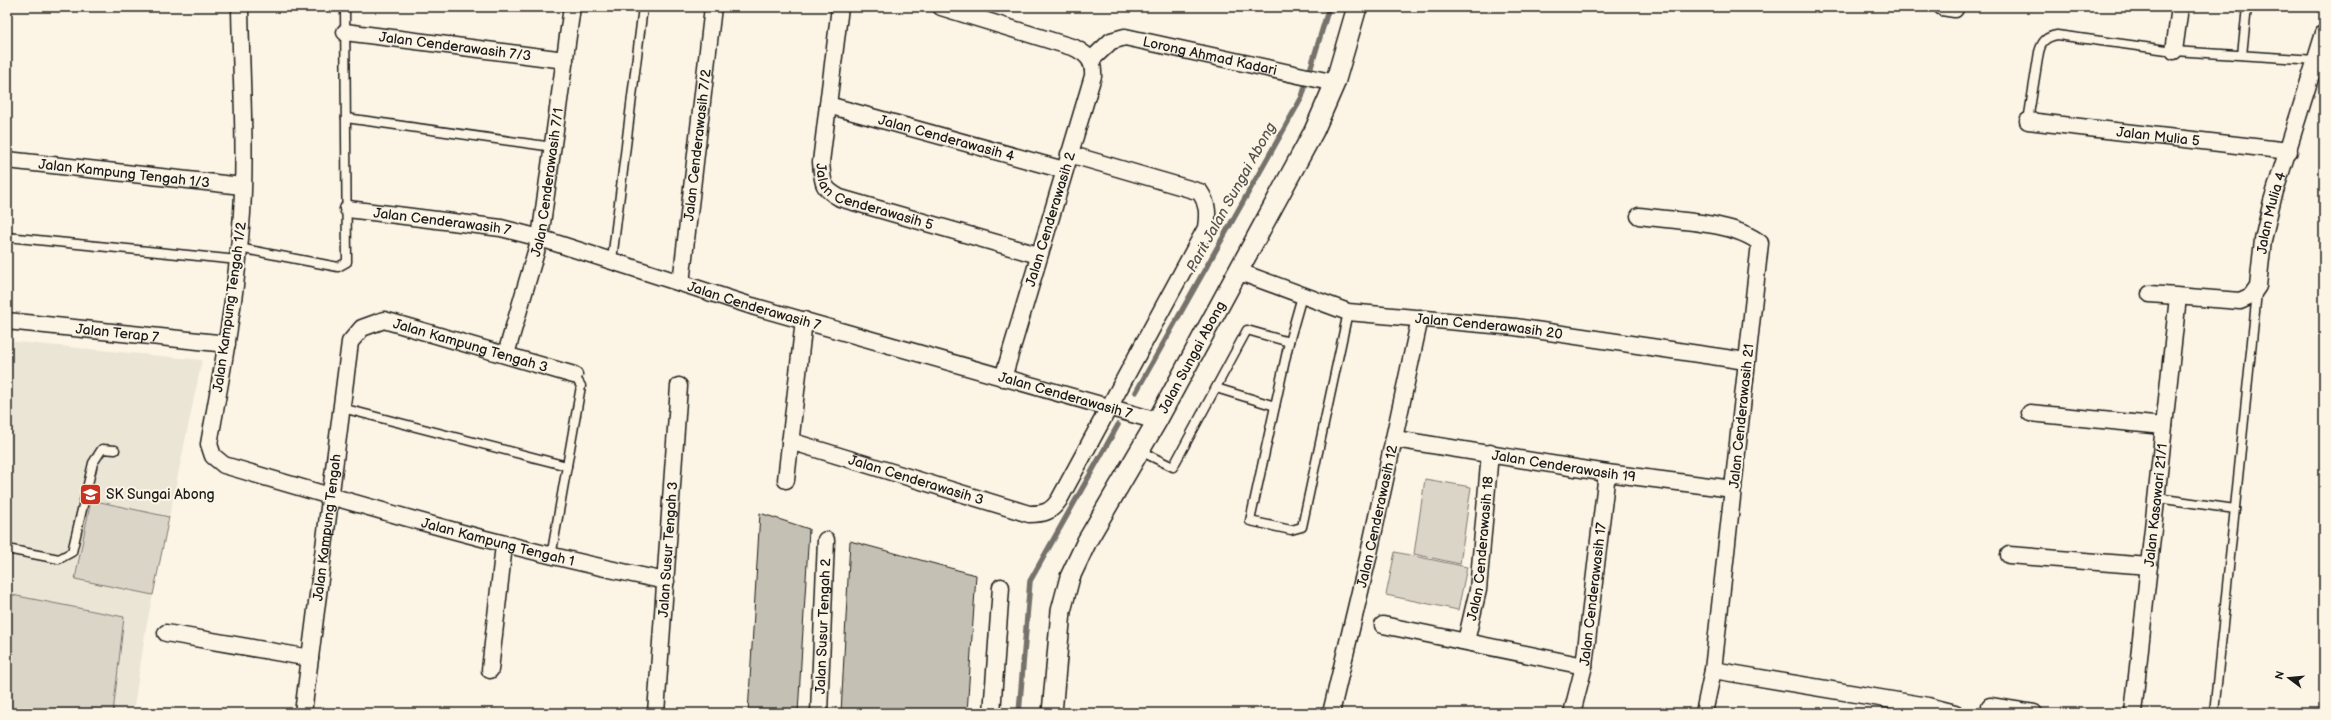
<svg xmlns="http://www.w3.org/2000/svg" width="2331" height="720" viewBox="0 0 2331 720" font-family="'Balsamiq Sans',sans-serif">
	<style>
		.built { fill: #ebe5d6 }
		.green { fill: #dbd5c8; stroke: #7c7872 }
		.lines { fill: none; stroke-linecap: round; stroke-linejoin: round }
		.stream { stroke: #75726c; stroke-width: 5.5 }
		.building { fill: #c4c0b3; stroke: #1c1c1c }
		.service-casing { stroke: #1c1c1c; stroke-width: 11 }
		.minor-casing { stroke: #1c1c1c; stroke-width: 19 }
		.tertiary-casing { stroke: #1c1c1c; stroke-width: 22 }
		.service { stroke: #fcf5e5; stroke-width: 8 }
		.minor { stroke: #fcf5e5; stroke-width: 16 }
		.tertiary { stroke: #fcf5e5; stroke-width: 19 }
		.labels { text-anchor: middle; stroke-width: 4; stroke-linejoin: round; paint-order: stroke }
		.street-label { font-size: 14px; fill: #1c1c1c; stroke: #fcf5e5 }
		.poi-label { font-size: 14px; fill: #1c1c1c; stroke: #fcf5e5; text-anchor: start }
		.water-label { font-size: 15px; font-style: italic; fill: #575551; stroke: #fcf5e5 }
	</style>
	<rect width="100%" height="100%" fill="#fcf5e5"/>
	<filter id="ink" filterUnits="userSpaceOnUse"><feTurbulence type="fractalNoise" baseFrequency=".025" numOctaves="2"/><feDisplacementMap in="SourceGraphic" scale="8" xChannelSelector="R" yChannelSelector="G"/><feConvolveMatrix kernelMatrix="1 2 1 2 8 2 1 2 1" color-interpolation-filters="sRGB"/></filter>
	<g filter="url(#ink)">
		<path class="built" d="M7,341L202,360L146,628L133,713H7Z"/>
		<g class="green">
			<path d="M1425,479L1471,487L1460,564L1414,554Z"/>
			<path d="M91,500L169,517L153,595L75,579Z"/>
			<path d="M1395,552L1467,567L1458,610L1386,595Z"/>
			<path d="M7,594L124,617L113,713H7Z"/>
		</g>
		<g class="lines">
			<g class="stream">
				<path d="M1136,392L1302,97L1329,7"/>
				<path d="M1019,713L1030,581L1118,425"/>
			</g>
		</g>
		<g class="building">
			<path d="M760,513L809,529L798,713H748Z"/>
			<path d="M850,541L976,575L967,713H841Z"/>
		</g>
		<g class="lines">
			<defs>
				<g id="service">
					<path d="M2242,55L2247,7"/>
					<path d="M346,118L553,147"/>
					<path d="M2028,121L2039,52C2042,41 2046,37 2057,35L2174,51L2316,60"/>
					<path d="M7,237L238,260"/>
					<path d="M239,248L338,267L347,262L345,7"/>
					<path d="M612,260L643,7"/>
					<path d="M1302,296L1289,342L1250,521L1291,530L1302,527L1348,312"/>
					<path d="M1216,388L1275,406"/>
					<path d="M342,408L567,466"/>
					<path d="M1140,451L1173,467L1247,330L1289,342"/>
					<path d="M2157,498L2235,509"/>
					<path d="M7,549L59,559L72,552L93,463L102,449L115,450"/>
					<path d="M551,557L581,386L574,375"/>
					<path d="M2214,713L2257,292"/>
				</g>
				<g id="minor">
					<path id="s1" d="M240,7C241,75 246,145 242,213C237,291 223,367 209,444L213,456L224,465C370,508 516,551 666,581"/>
					<path id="s2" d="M840,7L821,162C823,182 821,188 840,198L1038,255"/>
					<path d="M941,7L1075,48C1088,55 1094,61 1093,76L1003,378"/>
					<path d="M1942,7L1955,9"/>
					<path id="s3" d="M345,32L565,60"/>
					<path d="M2174,51L2180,7"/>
					<path id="s4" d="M1091,60L1111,41L1125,37L1335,83"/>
					<path id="s5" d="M828,105L1064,170"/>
					<path id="s6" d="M2028,121L2289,151"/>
					<path id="s7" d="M7,160L242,186"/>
					<path id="s8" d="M348,209L501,228L540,238L752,306L1157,421"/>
					<path d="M1639,216C1674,221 1733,221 1760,243L1713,670L1704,713"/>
					<path id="s9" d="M1237,271L1348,312L1515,327L1746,361"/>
					<path id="s10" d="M681,283L713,7"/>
					<path id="s11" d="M2150,294L2240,301L2251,296L2258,286L2263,240L2272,201L2324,33"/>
					<path id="s12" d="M7,321L227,344"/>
					<path id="s13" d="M506,354L540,238L572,7"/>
					<path d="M2030,413L2164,426"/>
					<path id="s14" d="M1395,439L1607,473L1733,489"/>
					<path id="s15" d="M790,441L1029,514C1044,514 1051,512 1059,500L1206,228C1208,214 1208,204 1200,192L1069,154"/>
					<path d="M786,480L804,320"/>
					<path d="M2009,555L2149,566"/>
					<path d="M1383,625L1584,666"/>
					<path d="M166,633L310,658"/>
					<path id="s16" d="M1466,641L1478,590L1490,453"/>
					<path d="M490,670L504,545"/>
					<path d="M1713,670L1928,706L1955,713"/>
					<path d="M1990,706L2034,713"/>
					<path id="s17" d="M303,713L350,342L362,328L384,320L574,375"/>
					<path id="s18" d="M656,713L679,386"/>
					<path id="s19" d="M819,713L826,540"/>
					<path d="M992,713L1001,587"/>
					<path id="s20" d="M1331,713L1368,558L1420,318"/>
					<path id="s21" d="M1572,713L1584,666L1607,473"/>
					<path id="s22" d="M2133,713L2178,297"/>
				</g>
				<g id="tertiary">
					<path id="s23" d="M1052,713L1061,611L1070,577L1087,541L1157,421L1314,131L1335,83L1357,7"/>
				</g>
			</defs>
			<use href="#service" class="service-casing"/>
			<use href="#minor" class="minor-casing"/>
			<use href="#tertiary" class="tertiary-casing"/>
			<use href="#service" class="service"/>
			<use href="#minor" class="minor"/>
			<use href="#tertiary" class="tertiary"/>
		</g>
	</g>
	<defs>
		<symbol id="school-square" viewBox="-11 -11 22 22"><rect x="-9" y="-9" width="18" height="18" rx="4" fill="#c8321e" stroke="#fcf5e5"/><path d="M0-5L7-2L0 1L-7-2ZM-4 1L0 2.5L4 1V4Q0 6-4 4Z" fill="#fff"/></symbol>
	</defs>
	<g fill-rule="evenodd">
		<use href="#school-square" x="78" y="482" width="25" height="25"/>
	</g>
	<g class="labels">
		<g class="street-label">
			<text dy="5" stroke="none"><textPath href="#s3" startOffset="111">Jalan Cenderawasih 7/3</textPath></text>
			<text dy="5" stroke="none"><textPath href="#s4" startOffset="129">Lorong Ahmad Kadari</textPath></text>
			<text dy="5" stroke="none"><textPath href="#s6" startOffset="131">Jalan Mulia 5</textPath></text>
			<text dy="5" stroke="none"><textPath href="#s5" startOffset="123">Jalan Cenderawasih 4</textPath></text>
			<text dy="5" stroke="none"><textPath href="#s10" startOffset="139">Jalan Cenderawasih 7/2</textPath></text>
			<text dy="5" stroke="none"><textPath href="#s7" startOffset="118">Jalan Kampung Tengah 1/3</textPath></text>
			<text dy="5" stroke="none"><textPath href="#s13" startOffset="177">Jalan Cenderawasih 7/1</textPath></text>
			<text dy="5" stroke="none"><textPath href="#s2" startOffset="227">Jalan Cenderawasih 5</textPath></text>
			<text dy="5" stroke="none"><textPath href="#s11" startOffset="189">Jalan Mulia 4</textPath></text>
			<text transform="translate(1050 219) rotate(-73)" y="5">Jalan Cenderawasih 2</text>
			<text dy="5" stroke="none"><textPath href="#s8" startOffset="95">Jalan Cenderawasih 7</textPath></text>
			<text dy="5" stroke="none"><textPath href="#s8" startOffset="419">Jalan Cenderawasih 7</textPath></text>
			<text transform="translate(229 307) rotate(-82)" y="5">Jalan Kampung Tengah 1/2</text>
			<text dy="5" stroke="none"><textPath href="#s9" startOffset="260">Jalan Cenderawasih 20</textPath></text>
			<text dy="5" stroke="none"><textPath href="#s12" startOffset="111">Jalan Terap 7</textPath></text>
			<text dy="5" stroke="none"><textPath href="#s17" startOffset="506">Jalan Kampung Tengah 3</textPath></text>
			<text dy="5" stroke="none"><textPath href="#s23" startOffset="389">Jalan Sungai Abong</textPath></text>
			<text dy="5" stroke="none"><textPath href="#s8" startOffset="743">Jalan Cenderawasih 7</textPath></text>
			<text transform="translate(1741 416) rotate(-84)" y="5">Jalan Cenderawasih 21</text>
			<text dy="5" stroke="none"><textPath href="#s14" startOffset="171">Jalan Cenderawasih 19</textPath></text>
			<text dy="5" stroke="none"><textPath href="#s15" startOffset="132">Jalan Cenderawasih 3</textPath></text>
			<text dy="5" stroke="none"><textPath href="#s22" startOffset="209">Jalan Kasawari 21/1</textPath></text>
			<text dy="5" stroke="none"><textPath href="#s20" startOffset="202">Jalan Cenderawasih 12</textPath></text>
			<text dy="5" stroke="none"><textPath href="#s17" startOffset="187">Jalan Kampung Tengah</textPath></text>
			<text dy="5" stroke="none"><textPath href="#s1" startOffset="751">Jalan Kampung Tengah 1</textPath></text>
			<text dy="5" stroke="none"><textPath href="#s16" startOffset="94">Jalan Cenderawasih 18</textPath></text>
			<text dy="5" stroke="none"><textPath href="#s18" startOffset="164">Jalan Susur Tengah 3</textPath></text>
			<text dy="5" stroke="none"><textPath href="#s21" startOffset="121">Jalan Cenderawasih 17</textPath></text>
			<text dy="5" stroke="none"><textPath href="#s19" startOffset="87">Jalan Susur Tengah 2</textPath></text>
		</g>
		<g class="poi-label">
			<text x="106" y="499">SK Sungai Abong</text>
		</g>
		<g class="water-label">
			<text transform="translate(1231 197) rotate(-61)" y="5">Parit Jalan Sungai Abong</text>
		</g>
	</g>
	<rect width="2331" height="720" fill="none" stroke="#fcf5e5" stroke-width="24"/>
	<rect x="12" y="12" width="2307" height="696" fill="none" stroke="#1c1c1c" stroke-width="1.5" filter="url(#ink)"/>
	<g transform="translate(2289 678) rotate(286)" stroke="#fcf5e5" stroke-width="3" paint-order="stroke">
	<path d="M0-3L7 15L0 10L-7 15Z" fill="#1c1c1c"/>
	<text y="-6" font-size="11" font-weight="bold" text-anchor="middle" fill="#1c1c1c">N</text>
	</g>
</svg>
